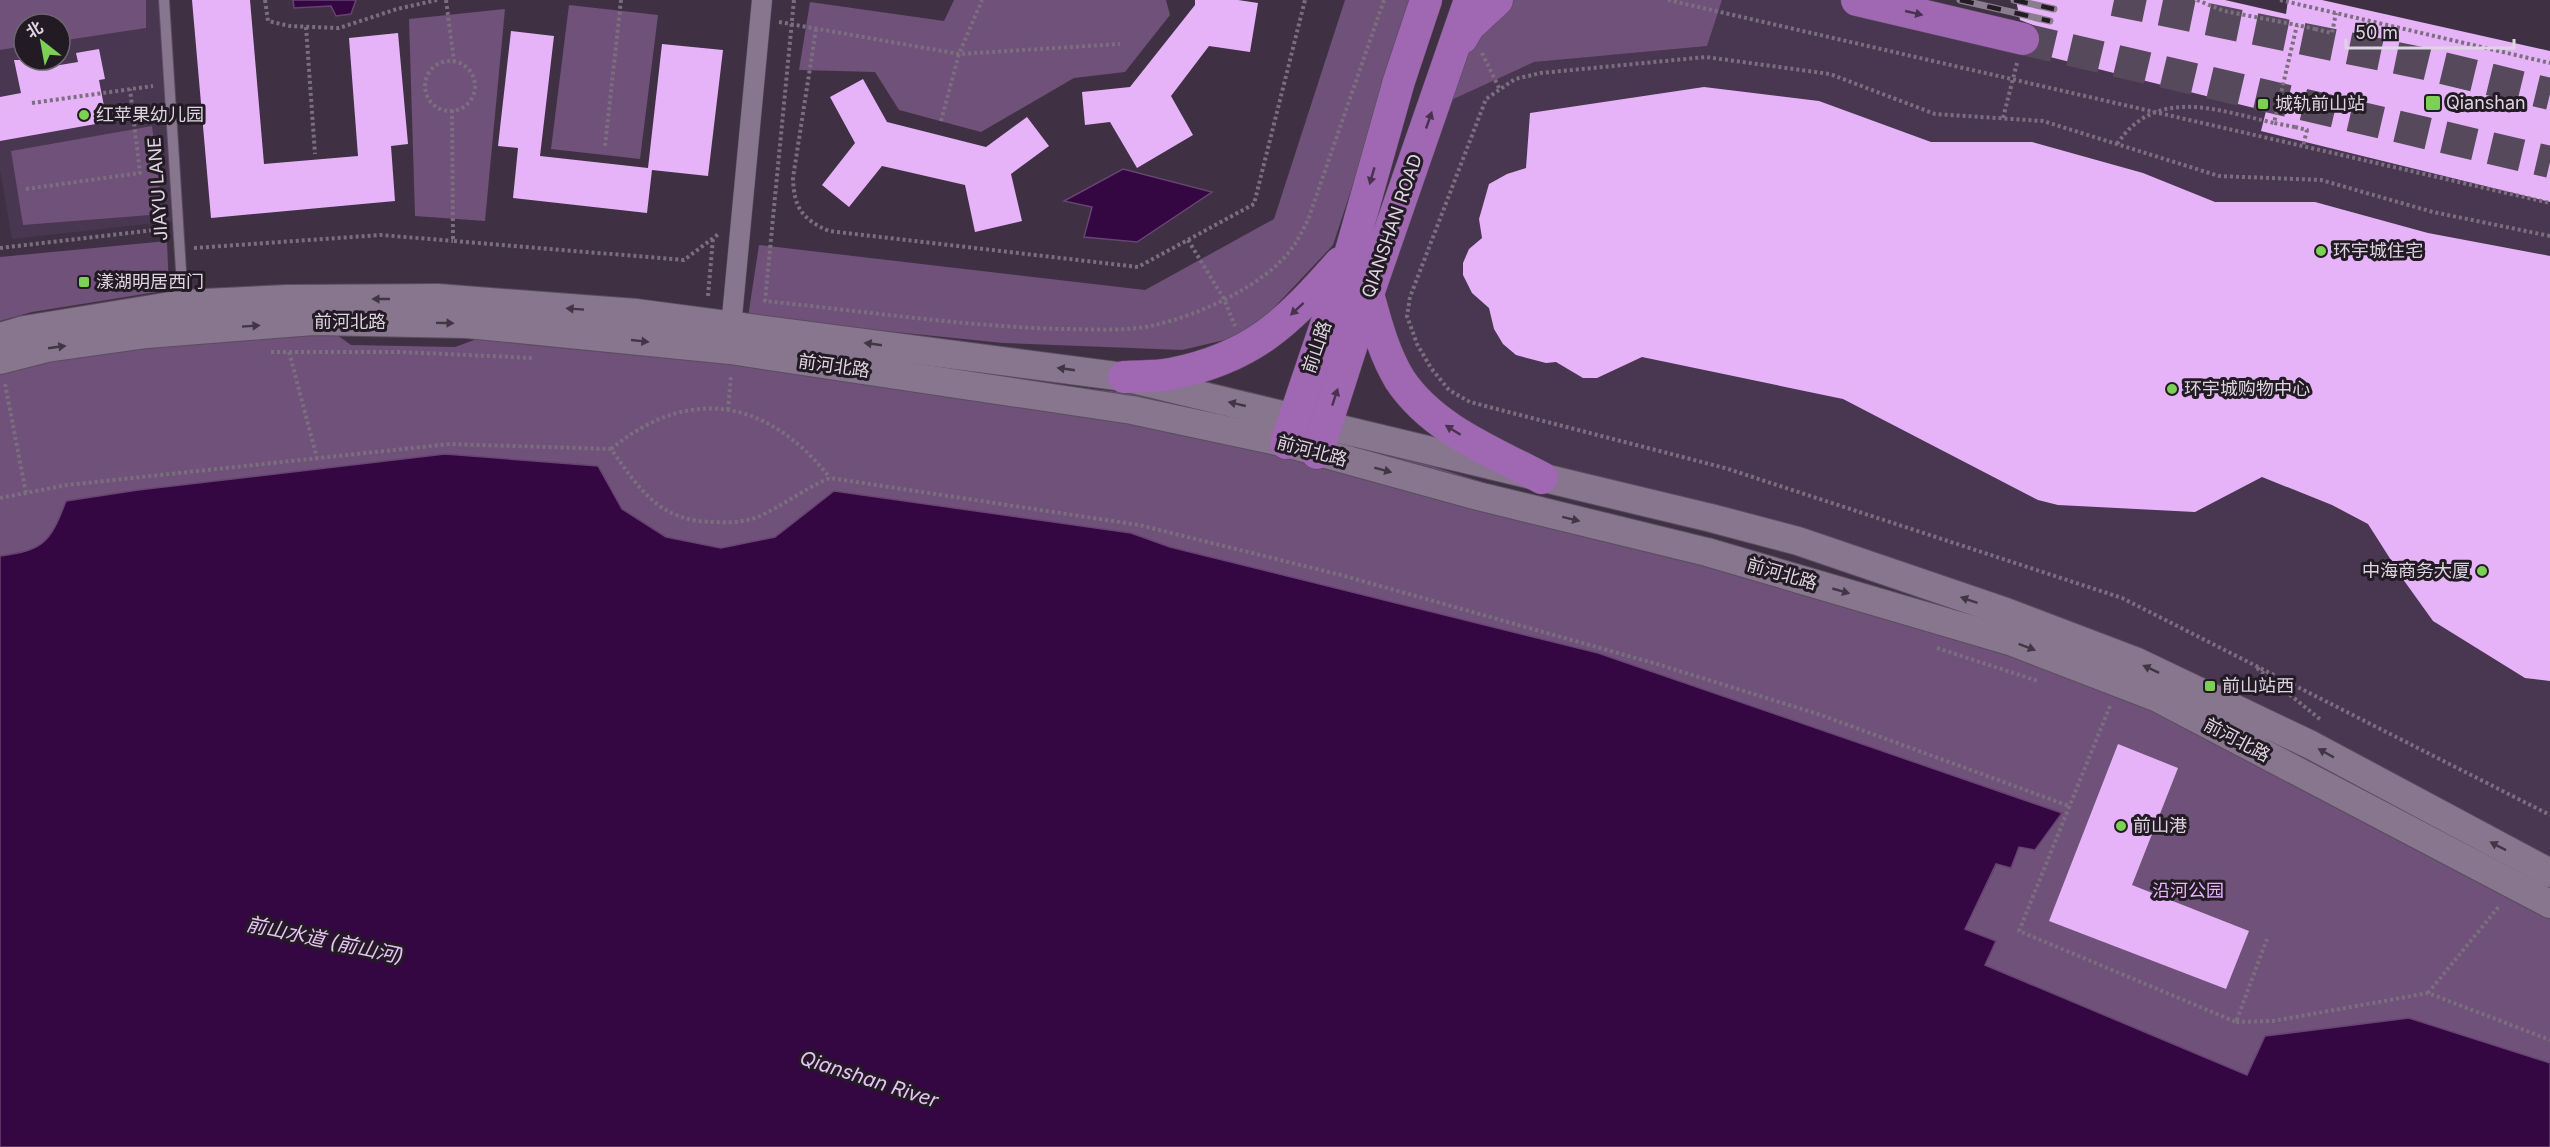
<svg xmlns="http://www.w3.org/2000/svg" width="2550" height="1147" viewBox="0 0 2550 1147" font-family="Inter,'Noto Sans SC',sans-serif">
	<style>
		.built { fill: #493650; fill-rule: evenodd }
		.green { fill: #6f5179 }
		.water { fill: #340642; stroke: #674472; stroke-width: 1.5 }
		.building { fill: #e6b3f8 }
		.lines { fill: none; stroke-linecap: round; stroke-linejoin: round }
		.primary-tunnel { stroke: #57495c; stroke-width: 32; stroke-dasharray: 32 16; stroke-linecap: butt }
		.service-casing { stroke: #5a4d5e; stroke-width: 12 }
		.minor-casing { stroke: #5a4d5e; stroke-width: 21 }
		.secondary-casing { stroke: #5a4d5e; stroke-width: 30 }
		.primary-casing { stroke: #5a4d5e; stroke-width: 33 }
		.path { stroke: #7a6e7f; stroke-width: 4; stroke-dasharray: 3 3; stroke-linecap: butt }
		.service { stroke: #87768e; stroke-width: 10 }
		.minor { stroke: #87768e; stroke-width: 20 }
		.secondary { stroke: #87768e; stroke-width: 28 }
		.primary { stroke: #a067b3; stroke-width: 32 }
		.rail-casing { stroke: #897d8e; stroke-width: 7 }
		.rail { stroke: #221b24; stroke-width: 4.5; stroke-dasharray: 14; stroke-linecap: butt }
		.path-bridge { stroke: #7a6e7f; stroke-width: 4; stroke-dasharray: 3 3; stroke-linecap: butt }
		.oneway { fill: #48324f }
		.oneway2 { fill: #403644 }
		.poi-dot { fill: #7cd154; stroke: #221b24; stroke-width: 2 }
		.labels { text-anchor: middle; stroke-width: 6; stroke-linejoin: round; paint-order: stroke }
		.poi-label { font-size: 18px; fill: #ded5e2; stroke: #221b24; text-anchor: start }
		.street-label { font-size: 18px; fill: #ded5e2; stroke: #221b24 }
		.park-label { font-size: 18px; fill: #e8b4fb; stroke: #221b24 }
		.water-label { font-size: 20px; font-style: italic; fill: #e8c2f7; stroke: #221b24 }
	</style>
	<rect width="100%" height="100%" fill="#3f3044"/>
	<g class="built">
		<path d="M0,0H160L174,221L12,239L0,170ZM24,24H60V60H24Z"/>
		<path d="M1470,0H1856L2550,163V873L2136,661L1797,541L1542,477L1422,407L1369,294Z"/>
	</g>
	<g class="green">
		<path d="M0,0H146V28L60,41V24H24V46L0,50Z"/>
		<path d="M954,0H1166L1170,15L1125,72L1074,78L981,132L899,110L875,72L799,70L810,2L944,21Z"/>
		<path d="M1345,0H1414L1333,245L1270,312L1233,338L1182,350L1003,343L748,317L759,245L1145,290L1274,219Z"/>
		<path d="M1482,0H1722L1707,46L1534,62L1449,101Z"/>
		<path d="M569,5L658,15L640,159L551,149Z"/>
		<path d="M505,9L485,221L415,216L409,19Z"/>
		<path d="M152,126L163,214L23,225L11,151Z"/>
		<path d="M167,241L169,290L32,312L0,321V257Z"/>
		<path d="M315,319L351,345L455,347L513,326L1148,395L1383,451L2071,665L2550,912V1063L2409,1018L2247,1075L1985,965L1964,930L1997,864L2011,867L835,491L775,537L721,548L666,537L622,509L598,466L445,454L138,490L66,501L55,530L36,549L0,556V354Z"/>
	</g>
	<g class="water">
		<path d="M293,0H356L351,14L336,16L331,6L294,8Z"/>
		<path d="M1123,169L1212,192L1137,242L1084,237L1092,207L1064,201Z"/>
		<path d="M445,454L598,466L622,509L666,537L721,548L775,537L834,491L1131,533L1170,547L1598,653L2062,813L2035,850L2019,847L2011,868L1996,864L1965,929L1996,941L1985,965L2247,1075L2265,1036L2409,1018L2550,1063V1147H0V556C44,550 50,543 66,501L138,490Z"/>
	</g>
	<g class="building">
		<path d="M192,0H250L264,164L358,156L349,38L398,33L408,144L391,146L395,201L211,218Z"/>
		<path d="M1195,0H1238L1258,3L1250,52L1209,46L1171,96L1193,135L1137,168L1110,122L1085,125L1082,92L1130,87L1195,5Z"/>
		<path d="M2016,0H2225L2286,14L2288,0H2322L2550,51V202L2261,131L2266,111L2038,54L2035,52L2040,44V33L2035,26L2020,20Z"/>
		<path d="M511,31L554,36L540,156L648,168L662,44L723,50L708,176L652,170L647,213L513,198L518,148L498,146Z"/>
		<path d="M99,49L105,79L99,80L107,122L0,141V97L21,93L14,60H40L42,68L78,62L76,53Z"/>
		<path d="M863,79L887,122L986,147L1027,117L1049,146L1011,174L1022,221L975,232L965,185L882,166L849,207L822,185L855,143L830,97Z"/>
		<path d="M1704,87L1819,101L1931,142H2032L2143,173L2215,202H2315L2428,233L2550,256V681L2525,678L2433,621L2405,582L2368,524L2332,505L2262,477L2195,512L2058,505L2038,500L1843,399L1642,357L1597,378H1583L1556,362L1546,363L1516,355L1503,344L1494,329L1489,308L1472,293L1463,275V263L1469,249L1482,238L1479,219L1489,184L1507,174L1526,168L1530,113Z"/>
		<path d="M2118,744L2178,768L2132,885L2249,931L2226,989L2049,921Z"/>
	</g>
	<g class="lines">
		<g class="primary-tunnel">
			<path d="M2114,0L2426,64L2550,94"/>
			<path d="M2023,39L2550,162"/>
		</g>
		<defs>
			<path id="service" d="M164,0L183,302"/>
			<path id="minor" d="M730,338L762,0"/>
			<g id="secondary">
				<path d="M0,337L24,330L183,304L286,299L438,298L636,313L1124,377L1711,518L1798,541L2006,612L2135,661L2311,745L2550,873"/>
				<path d="M0,360L47,348L147,334L287,323L314,321L467,324L730,350L1132,410L1286,443L1478,496L1707,552L2010,641L2158,698L2550,904"/>
			</g>
			<g id="primary">
				<path d="M1857,0L2023,39"/>
				<path d="M1462,38L1469,26L1497,0"/>
				<path d="M1368,294C1376,323 1384,354 1400,380C1433,429 1491,451 1542,478"/>
				<path d="M1124,377C1139,376 1156,377 1171,374C1252,358 1287,323 1340,263"/>
				<path d="M1286,443L1351,251L1399,81L1426,0"/>
				<path d="M1317,453L1368,294L1470,0"/>
			</g>
		</defs>
		<use href="#service" class="service-casing"/>
		<use href="#minor" class="minor-casing"/>
		<use href="#secondary" class="secondary-casing"/>
		<use href="#primary" class="primary-casing"/>
		<g class="path">
			<path d="M265,0L268,21L290,26L339,28L397,9L437,0"/>
			<path d="M446,0L454,61"/>
			<path d="M794,0L765,301C863,311 961,326 1060,329C1091,329 1125,332 1155,325C1199,315 1266,285 1292,248C1299,239 1303,229 1308,220L1384,0"/>
			<path d="M1668,0L2550,203"/>
			<path d="M2197,0L2224,11L2297,25"/>
			<path d="M2280,0L2550,63"/>
			<path d="M779,22L959,54L1120,44"/>
			<path d="M306,27L315,154"/>
			<path d="M816,29L793,178C794,208 802,219 829,231L1138,267L1254,204L1305,0"/>
			<path d="M2315,29L2332,33L2336,13"/>
			<path d="M1482,53L1499,88"/>
			<circle cx="450" cy="86" r="25"/>
			<path d="M32,103L153,86"/>
			<path d="M452,110L453,241L684,260L720,233"/>
			<path d="M2003,118L2017,63"/>
			<path d="M941,121L959,54L982,0"/>
			<path d="M2295,127L2307,130L2303,146"/>
			<path d="M2117,144C2156,86 2217,110 2274,123"/>
			<path d="M605,146L621,0"/>
			<path d="M26,189L140,173L130,89"/>
			<path d="M2550,236L2433,212L2321,180L2219,176L2043,121L1935,114L1830,74L1706,57L1541,73L1515,79L1486,99L1410,297L1407,316L1417,344L1431,368L1449,390L1470,402L1725,468L2122,598L2550,815"/>
			<path d="M1188,240L1224,299L1235,326"/>
			<path d="M0,248L163,229"/>
			<path d="M194,248L381,235L453,241"/>
			<path d="M708,296L713,238"/>
			<path d="M271,352H400L533,358"/>
			<path d="M289,352L317,458"/>
			<path d="M5,384L26,493"/>
			<path d="M728,410L731,376"/>
			<path d="M611,449C690,384 769,400 830,478"/>
			<path d="M0,498L67,485L450,444L611,449C640,490 660,522 715,522C730,523 746,522 760,516C784,505 805,488 830,478L1139,525L1341,575L1657,664L1818,714L2069,806"/>
			<path d="M1937,648L2038,681"/>
			<path d="M2257,668L2321,720"/>
			<path d="M2110,706L2019,931L2236,1022L2267,939"/>
			<path d="M2428,993L2500,905"/>
			<path d="M2236,1022L2273,1021L2428,993L2550,1040"/>
		</g>
		<use href="#service" class="service"/>
		<use href="#minor" class="minor"/>
		<use href="#secondary" class="secondary"/>
		<use href="#primary" class="primary"/>
		<defs>
			<g id="rail">
				<path d="M1960,0L2050,21"/>
				<path d="M2014,0L2054,9"/>
			</g>
		</defs>
		<use href="#rail" class="rail-casing"/>
		<use href="#rail" class="rail"/>
		<path class="path-bridge" d="M2295,127L2274,123L2297,25L2315,29"/>
	</g>
	<defs><path id="oneway-solid" d="M-6-.8H1V-3.2L6.5 0L1 3.2V.8H-6Z" transform="scale(1.5)"/></defs>
	<g class="oneway">
		<use href="#oneway-solid" transform="translate(1914 13) rotate(13)"/>
		<use href="#oneway-solid" transform="translate(1429 120) rotate(-71)"/>
		<use href="#oneway-solid" transform="translate(1372 176) rotate(106)"/>
		<use href="#oneway-solid" transform="translate(1297 309) rotate(137)"/>
		<use href="#oneway-solid" transform="translate(1335 397) rotate(-72)"/>
		<use href="#oneway-solid" transform="translate(1453 430) rotate(-148)"/>
	</g>
	<g class="oneway2">
		<use href="#oneway-solid" transform="translate(381 299) rotate(180)"/>
		<use href="#oneway-solid" transform="translate(575 309) rotate(-176)"/>
		<use href="#oneway-solid" transform="translate(445 323) rotate(1)"/>
		<use href="#oneway-solid" transform="translate(251 326) rotate(-4)"/>
		<use href="#oneway-solid" transform="translate(640 341) rotate(6)"/>
		<use href="#oneway-solid" transform="translate(873 344) rotate(-172)"/>
		<use href="#oneway-solid" transform="translate(57 347) rotate(-8)"/>
		<use href="#oneway-solid" transform="translate(1066 369) rotate(-172)"/>
		<use href="#oneway-solid" transform="translate(1237 404) rotate(-167)"/>
		<use href="#oneway-solid" transform="translate(1383 470) rotate(15)"/>
		<use href="#oneway-solid" transform="translate(1571 519) rotate(14)"/>
		<use href="#oneway-solid" transform="translate(1841 591) rotate(16)"/>
		<use href="#oneway-solid" transform="translate(1969 600) rotate(-161)"/>
		<use href="#oneway-solid" transform="translate(2027 647) rotate(21)"/>
		<use href="#oneway-solid" transform="translate(2151 669) rotate(-155)"/>
		<use href="#oneway-solid" transform="translate(2326 753) rotate(-151)"/>
		<use href="#oneway-solid" transform="translate(2498 846) rotate(-153)"/>
	</g>
	<g class="poi-dot">
		<rect x="2425" y="95" width="16" height="16" rx="3"/>
		<rect x="2257" y="98" width="12" height="12" rx="3"/>
		<circle cx="84" cy="115" r="6"/>
		<circle cx="2321" cy="251" r="6"/>
		<rect x="78" y="276" width="12" height="12" rx="3"/>
		<circle cx="2172" cy="389" r="6"/>
		<circle cx="2482" cy="571" r="6"/>
		<rect x="2204" y="680" width="12" height="12" rx="3"/>
		<circle cx="2121" cy="826" r="6"/>
	</g>
	<g class="labels">
		<g class="poi-label">
			<text x="2446" y="109">Qianshan</text>
			<text x="2275" y="110">城轨前山站</text>
			<text x="96" y="121">红苹果幼儿园</text>
			<text x="2333" y="257">环宇城住宅</text>
			<text x="96" y="288">漾湖明居西门</text>
			<text x="2184" y="395">环宇城购物中心</text>
			<text x="2470" y="577" text-anchor="end">中海商务大厦</text>
			<text x="2222" y="692">前山站西</text>
			<text x="2133" y="832">前山港</text>
		</g>
		<g class="street-label">
			<text transform="translate(158 189) rotate(-94)" y="6">JIAYU LANE</text>
			<text transform="translate(1392 226) rotate(-71)" y="6">QIANSHAN ROAD</text>
			<text x="350" y="328">前河北路</text>
			<text transform="translate(1317 347) rotate(-71)" y="6">前山路</text>
			<text transform="translate(834 366) rotate(8)" y="6">前河北路</text>
			<text transform="translate(1312 451) rotate(15)" y="6">前河北路</text>
			<text transform="translate(1782 574) rotate(16)" y="6">前河北路</text>
			<text transform="translate(2237 740) rotate(28)" y="6">前河北路</text>
		</g>
		<g class="park-label">
			<text x="2188" y="897">沿河公园</text>
		</g>
		<g class="water-label">
			<text transform="translate(325 940) rotate(12)" y="7">前山水道 (前山河)</text>
			<text transform="translate(869 1079) rotate(18)" y="7">Qianshan River</text>
		</g>
	</g>
	<g transform="translate(42 42) rotate(329)"><circle r="28" fill="#221b24" stroke="#6d6570" stroke-width="1.5"/>
	<path d="M0-4.5L10 22L0 15L-10 22Z" fill="#7cd154"/>
	<text y="-9" font-size="16" font-weight="bold" text-anchor="middle" fill="#ded5e2">北</text>
	</g>
	<path d="M2346 39v9h168v-9" fill="none" stroke="#ded5e2" stroke-width="3"/>
	<text x="2355" y="39" font-size="18" fill="#ded5e2" stroke="#221b24" stroke-width="4.5" paint-order="stroke">50 m</text>
</svg>
